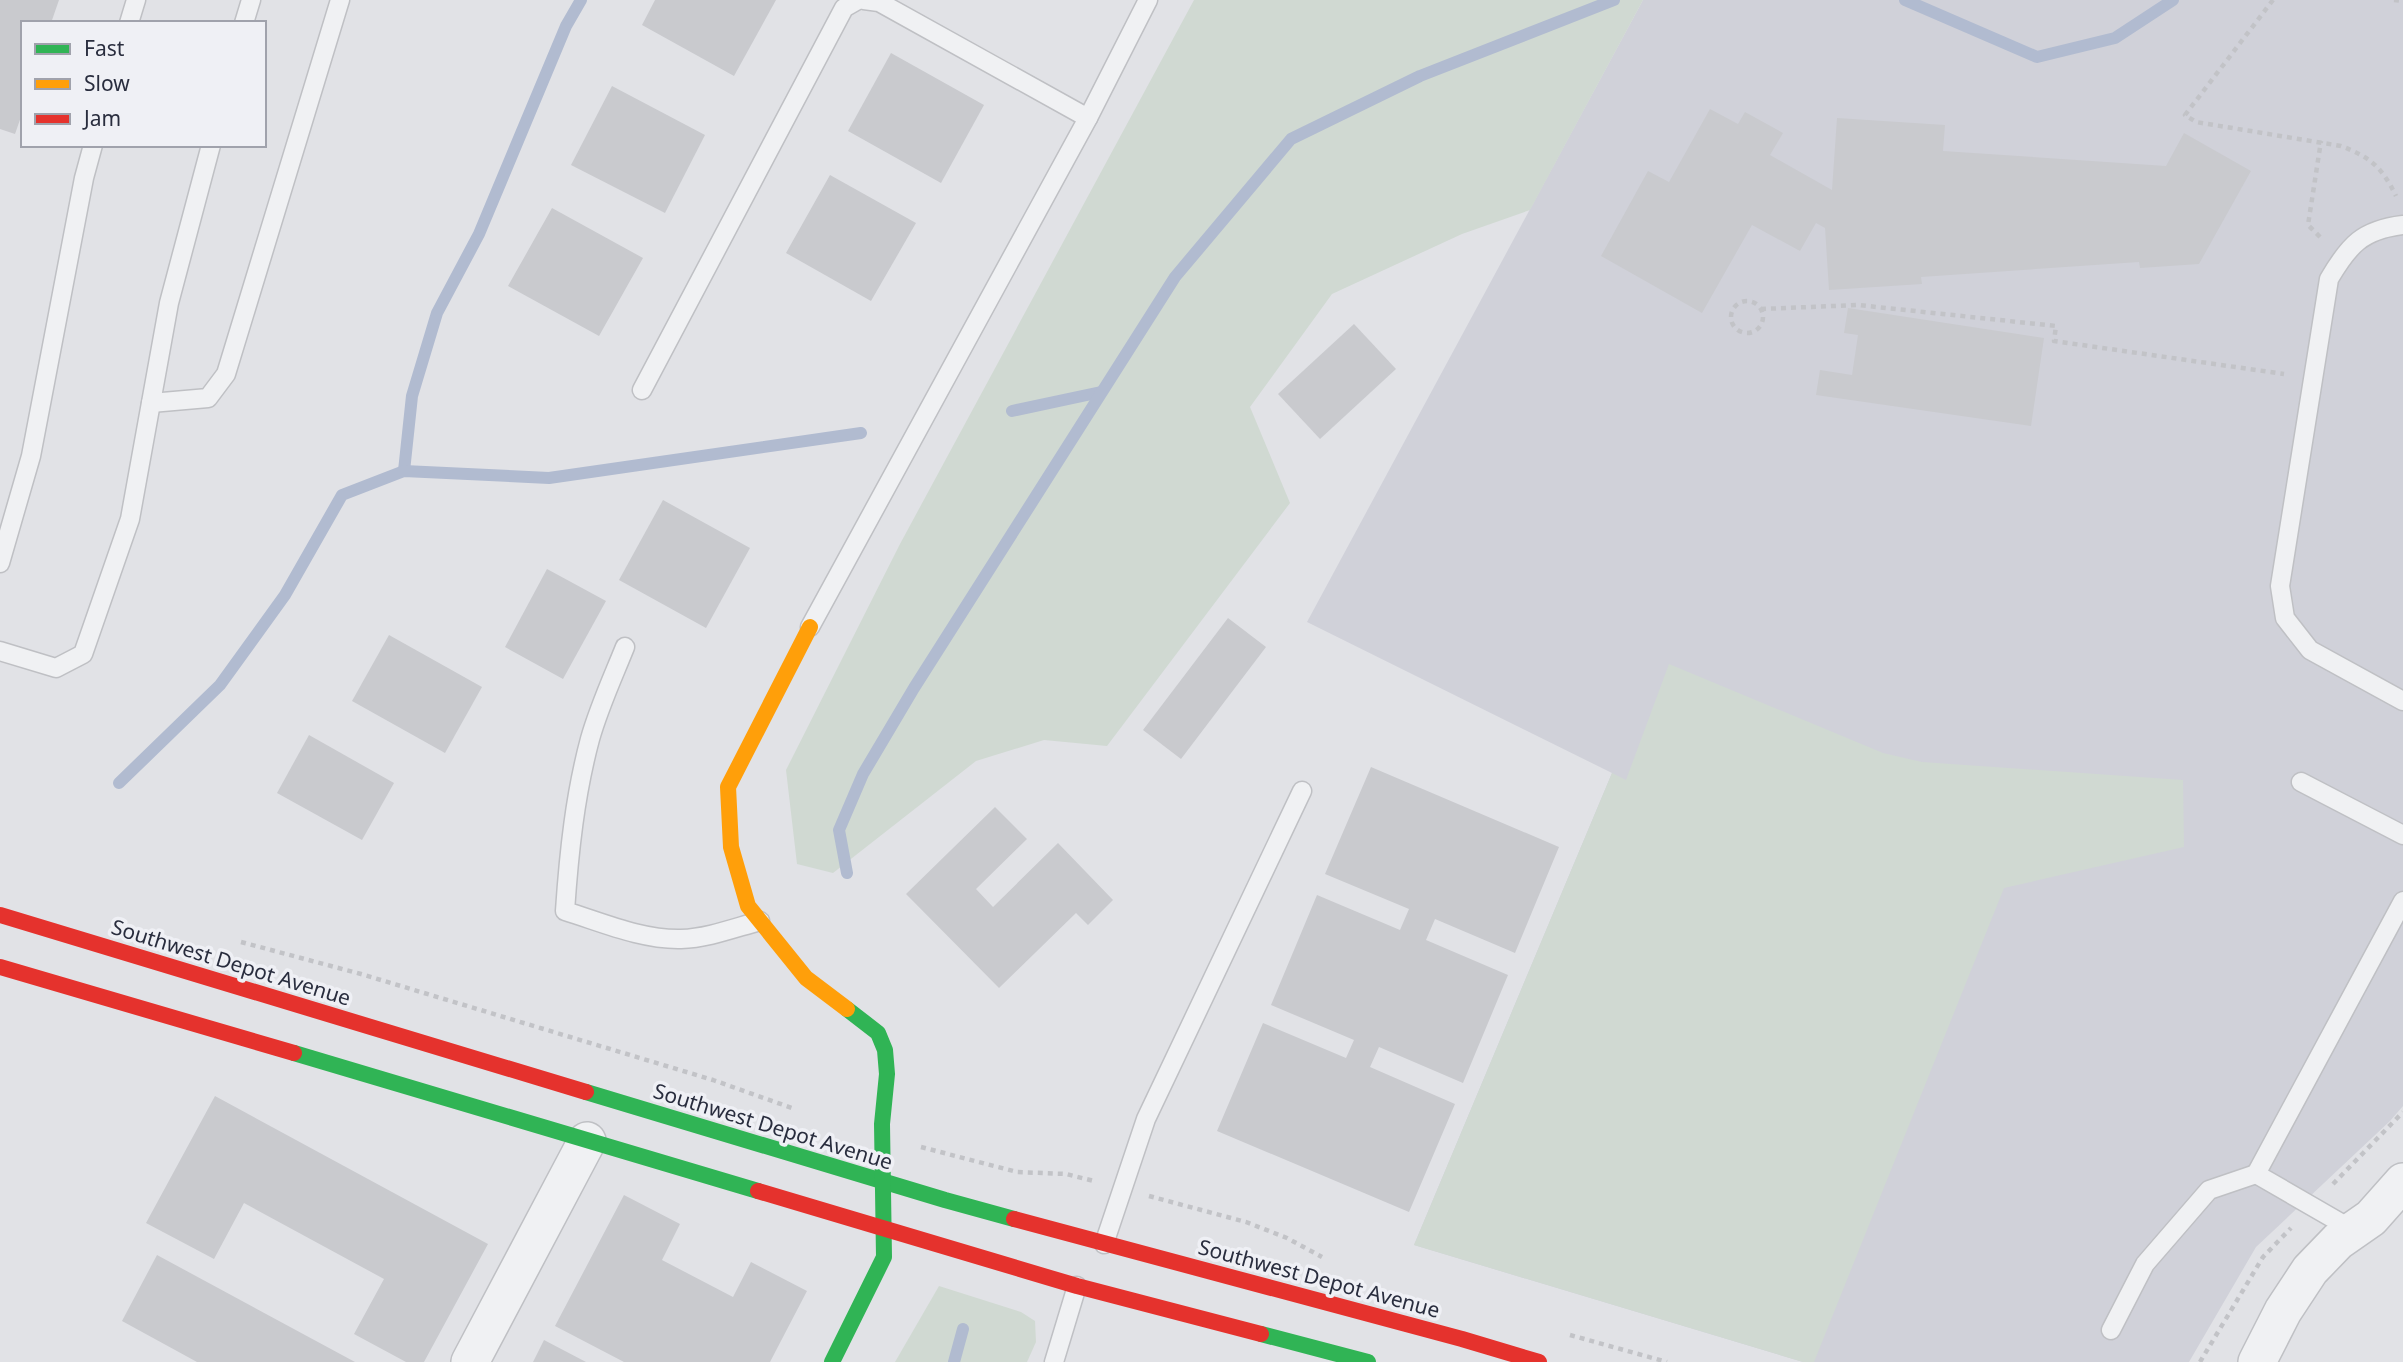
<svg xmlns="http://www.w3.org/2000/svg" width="2403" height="1362" viewBox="0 0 2403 1362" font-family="'Noto Sans',sans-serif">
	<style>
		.built { fill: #d0d1d9 }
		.green { fill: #d0d9d2 }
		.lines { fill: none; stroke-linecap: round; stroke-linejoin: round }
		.stream { stroke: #b1bbd0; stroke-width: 12 }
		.building { fill: #c9cace }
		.lane-casing { stroke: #bfc0c4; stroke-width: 21 }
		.street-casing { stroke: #bfc0c4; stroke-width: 40 }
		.path { stroke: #c2c3c7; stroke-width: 4.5; stroke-dasharray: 5 5; stroke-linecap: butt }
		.lane { stroke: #f0f1f3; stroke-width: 18 }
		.street { stroke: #f0f1f3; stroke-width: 37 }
		.fast { stroke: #30b455; stroke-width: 16 }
		.slow { stroke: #ff9f0a; stroke-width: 16 }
		.jam { stroke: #e5322d; stroke-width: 16 }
		.labels { text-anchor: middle; stroke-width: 7; stroke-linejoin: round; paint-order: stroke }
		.street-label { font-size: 21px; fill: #292d3e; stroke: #eff0f5 }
	</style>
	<rect width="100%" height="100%" fill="#e1e2e6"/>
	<path class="built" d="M1643,0H2403V1106L2390,1121L2256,1247L2189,1362H1803L1414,1245L1612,773L1307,622Z"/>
	<g class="green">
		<path d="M1194,0H1643L1530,210L1462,234L1332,294L1250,407L1290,503L1107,746L1044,740L976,761L833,873L797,864L786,770L900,544Z"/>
		<path d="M1669,664L1883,753L1922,762L2183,780L2184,847L2004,888L1814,1362H1803L1414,1245L1612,773L1626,780Z"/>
		<path d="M939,1286L1021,1312L1035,1321L1036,1342L1027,1362H895Z"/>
	</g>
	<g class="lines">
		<g class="stream">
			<path d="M1905,0L2037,57L2115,38L2173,0"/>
			<path d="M1012,411L1101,392"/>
			<path d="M404,471L412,396L437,313L479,234L566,26L581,0"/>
			<path d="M119,783L220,685L285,595L342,495L404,471L549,478L861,433"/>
			<path d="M847,873L839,830L863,774L914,688L1175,277L1291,139L1420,76L1614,0"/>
			<path d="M954,1362L963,1329"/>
		</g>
	</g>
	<g class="building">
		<path d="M0,0H59L51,23H23V111L15,134L0,129Z"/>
		<path d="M655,0H776L734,76L642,25Z"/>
		<path d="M891,53L984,105L941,183L848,131Z"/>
		<path d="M612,86L705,135L665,213L571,165Z"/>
		<path d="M1710,109L1738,124L1745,112L1783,133L1770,155L1832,190L1837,118L1945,125L1943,151L2166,166L2184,133L2251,171L2199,264L2140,268L2139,262L1921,277L1922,284L1829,290L1825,228L1816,223L1800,251L1752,225L1702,313L1601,256L1648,171L1669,182Z"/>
		<path d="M830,175L916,223L871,301L786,253Z"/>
		<path d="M552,208L643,258L599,336L508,286Z"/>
		<path d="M1848,308L2044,338L2031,426L1816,395L1820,370L1852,375L1858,335L1844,333Z"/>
		<path d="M1354,324L1396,369L1320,439L1278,394Z"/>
		<path d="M663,500L750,548L706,628L619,580Z"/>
		<path d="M547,569L606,601L563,679L505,647Z"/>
		<path d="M1228,618L1266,647L1181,759L1143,730Z"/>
		<path d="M389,635L482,687L445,753L352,701Z"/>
		<path d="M309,735L394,783L362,840L277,793Z"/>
		<path d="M1371,767L1559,847L1515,953L1435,919L1426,940L1508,975L1463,1083L1379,1047L1370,1067L1455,1104L1409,1212L1217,1131L1263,1023L1346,1058L1354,1040L1271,1005L1317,895L1400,930L1409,909L1325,874Z"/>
		<path d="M995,807L1027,839L976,889L993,907L1058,843L1113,900L1088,925L1076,913L999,988L906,894Z"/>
		<path d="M215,1096L488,1244L424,1362H406L354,1334L384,1279L244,1203L214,1259L146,1223Z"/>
		<path d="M624,1195L680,1224L662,1260L733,1297L751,1262L807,1291L770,1362H624L555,1326Z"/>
		<path d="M157,1255L355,1362H197L122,1321Z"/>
		<path d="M544,1340L586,1362H533Z"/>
	</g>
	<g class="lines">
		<defs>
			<g id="lane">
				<path d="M864,0L879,2L1088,118"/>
				<path d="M129,23L136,0"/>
				<path d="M244,23L251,0"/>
				<path d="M2403,225C2362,230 2349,245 2329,279L2280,586L2285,618L2310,650L2403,701"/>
				<path d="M642,390L844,8L858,0"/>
				<path d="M151,403L208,398L226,374L340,0"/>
				<path d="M0,563L31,456L84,178L93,145"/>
				<path d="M810,627L1088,118L1148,0"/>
				<path d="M625,647C613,677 599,707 590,739C575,795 569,852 565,911C601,922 642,940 681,939C708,938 734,928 760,921"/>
				<path d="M0,651L56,668L83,654L130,519L169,303L211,145"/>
				<path d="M2301,782L2403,835"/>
				<path d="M2353,1230L2256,1174L2403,901"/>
				<path d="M1104,1244L1146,1119L1302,791"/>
				<path d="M2111,1330L2145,1264L2209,1190L2256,1174"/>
				<path d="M1054,1362L1077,1286"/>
			</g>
			<g id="street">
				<path d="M470,1362L587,1141"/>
				<path d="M2257,1362L2283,1311L2310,1270L2338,1241L2371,1218L2403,1182"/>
			</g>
		</defs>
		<use href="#lane" class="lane-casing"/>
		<use href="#street" class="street-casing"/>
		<g class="path">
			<path d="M2273,0L2185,115L2196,122L2341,146C2370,157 2382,167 2396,196"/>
			<path d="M2394,0L2403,1"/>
			<path d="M2320,237L2308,225L2321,141"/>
			<circle cx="1747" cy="317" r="16"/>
			<path d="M1761,309L1858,305L2056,326L2054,341L2284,374"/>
			<path d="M241,942L361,974L713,1080L792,1108"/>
			<path d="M921,1147L1017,1172L1066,1174L1094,1181"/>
			<path d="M2333,1184L2403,1112"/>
			<path d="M1149,1196L1246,1222L1287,1238L1322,1257"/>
			<path d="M1570,1335L1667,1362"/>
			<path d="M2200,1362L2263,1257L2291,1228"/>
		</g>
		<use href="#lane" class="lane"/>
		<use href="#street" class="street"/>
		<g class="fast">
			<path d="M294,1053L758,1191"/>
			<path d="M586,1092L945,1200L1014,1219"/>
			<path d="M1261,1334L1368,1362"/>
			<path d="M832,1362L884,1257L882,1124L887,1074L885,1050L878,1033L847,1009"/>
		</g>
		<path class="slow" d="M810,627L728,787L731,847L748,906L806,978L847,1009"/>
		<g class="jam">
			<path d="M0,915L586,1092"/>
			<path d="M0,967L294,1053"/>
			<path d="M758,1191L1077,1286L1261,1334"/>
			<path d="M1014,1219L1462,1339L1539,1362"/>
		</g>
	</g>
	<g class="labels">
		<g class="street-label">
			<text transform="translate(231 963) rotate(17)" y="7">Southwest Depot Avenue</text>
			<text transform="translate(773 1127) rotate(17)" y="7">Southwest Depot Avenue</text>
			<text transform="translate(1319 1279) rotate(15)" y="7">Southwest Depot Avenue</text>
		</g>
	</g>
	<rect x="21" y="21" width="245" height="126" fill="#eff0f5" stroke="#a0a2ac" stroke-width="2"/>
	<rect x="35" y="44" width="35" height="10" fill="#30b455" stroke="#a0a2ac" stroke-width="2"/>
	<text x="84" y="56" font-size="21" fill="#292d3e">Fast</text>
	<rect x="35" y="79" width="35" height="10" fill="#ff9f0a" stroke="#a0a2ac" stroke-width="2"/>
	<text x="84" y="91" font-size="21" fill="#292d3e">Slow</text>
	<rect x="35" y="114" width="35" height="10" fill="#e5322d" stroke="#a0a2ac" stroke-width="2"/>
	<text x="84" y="126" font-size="21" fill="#292d3e">Jam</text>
</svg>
